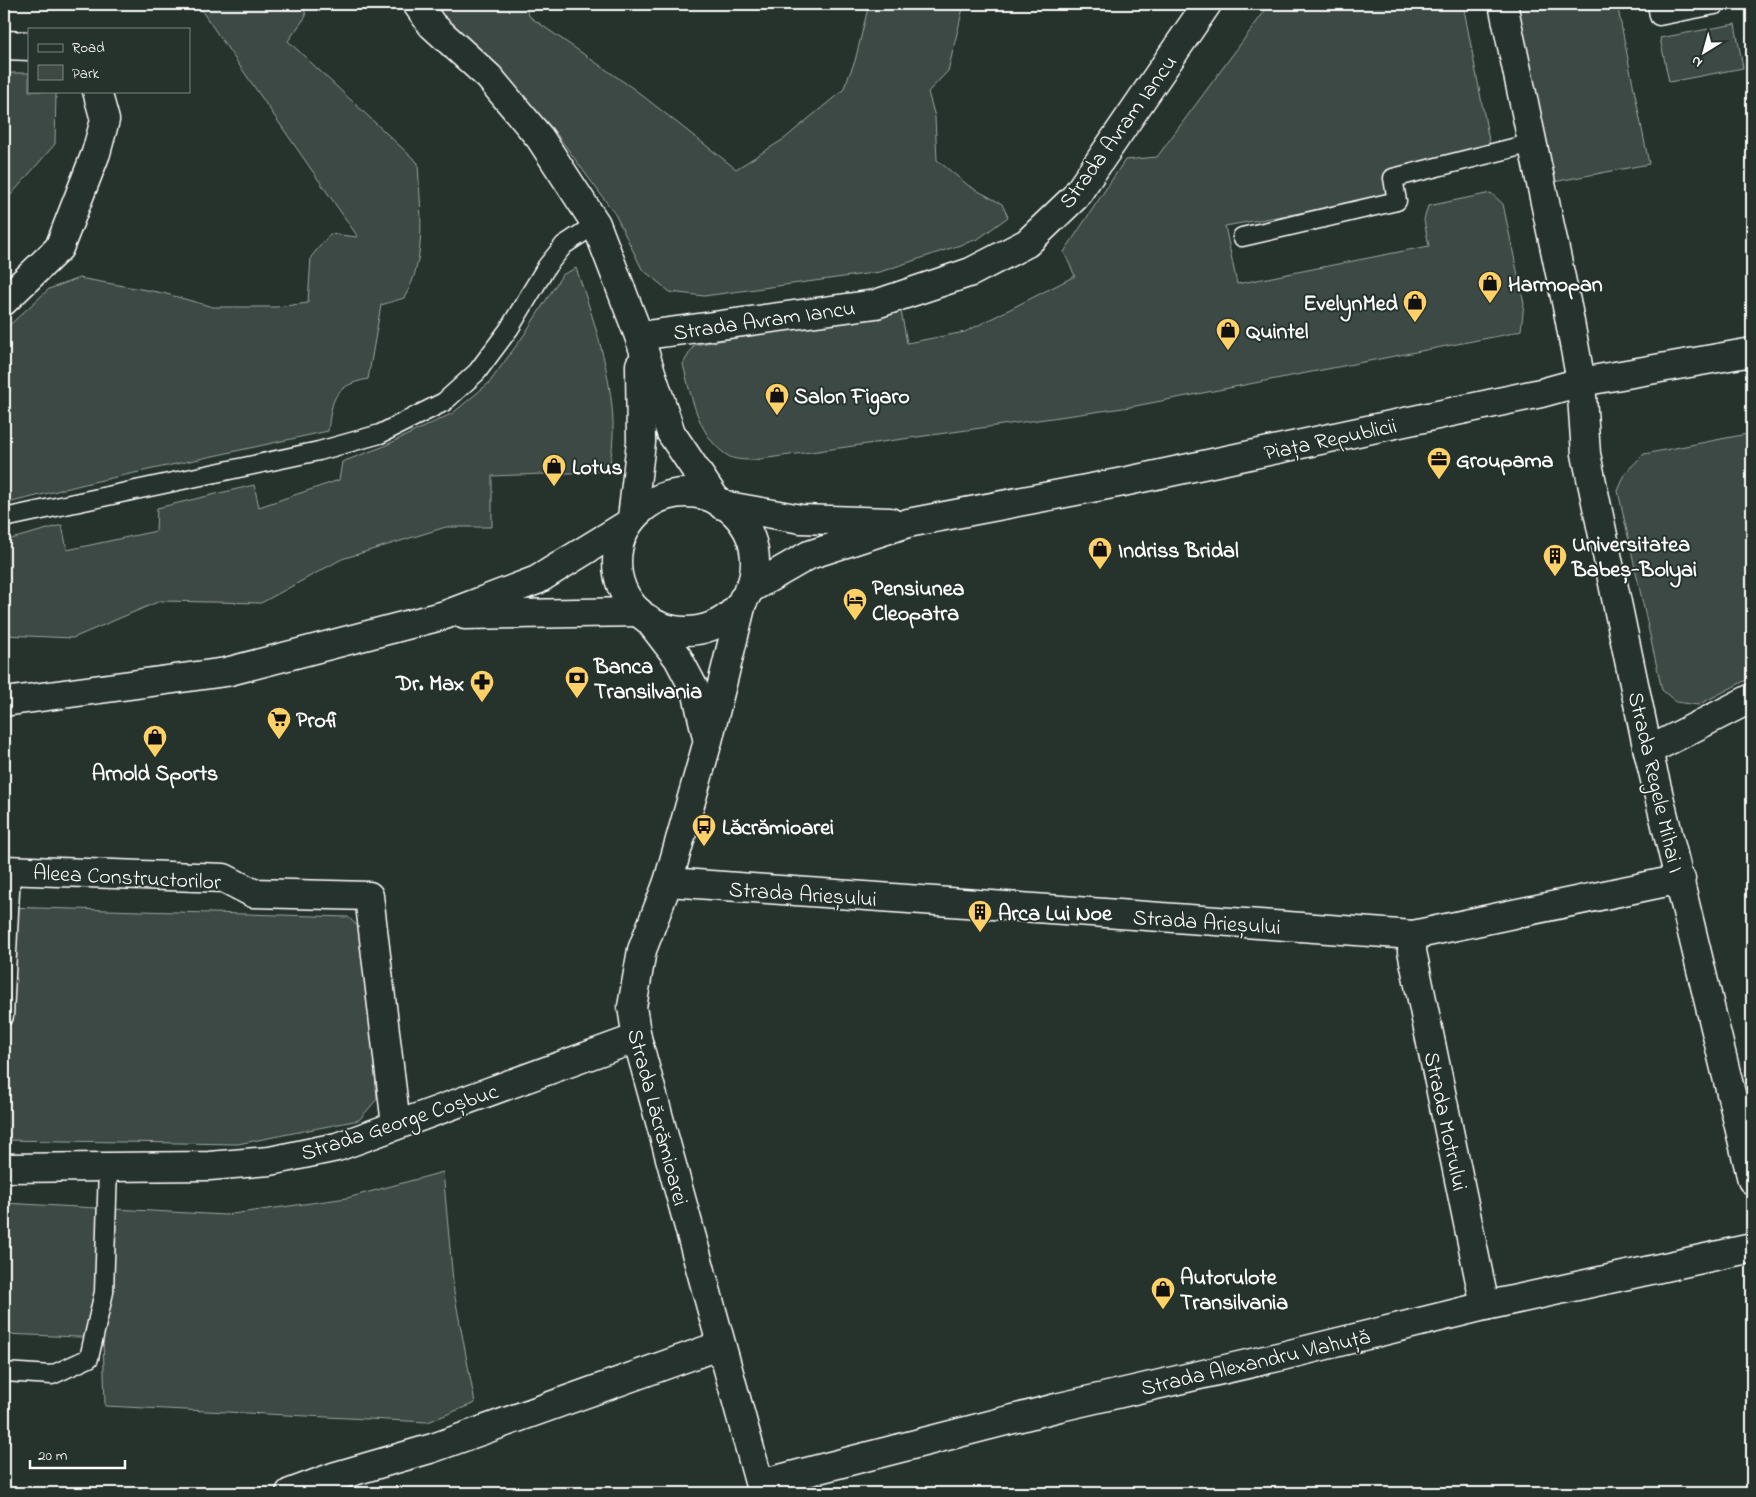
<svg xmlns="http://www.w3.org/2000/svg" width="1756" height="1497" viewBox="0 0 1756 1497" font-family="'Indie Flower',sans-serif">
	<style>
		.green { fill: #3e4944; stroke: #9ea4a2 }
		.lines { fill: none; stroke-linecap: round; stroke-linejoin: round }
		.service-casing { stroke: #fff; stroke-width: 21 }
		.minor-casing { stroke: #fff; stroke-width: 31 }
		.tertiary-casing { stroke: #fff; stroke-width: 31 }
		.primary-casing { stroke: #fff; stroke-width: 31 }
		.service { stroke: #26332d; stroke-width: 18 }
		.minor { stroke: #26332d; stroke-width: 28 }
		.tertiary { stroke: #26332d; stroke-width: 28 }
		.primary { stroke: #26332d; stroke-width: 28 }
		.labels { text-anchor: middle; stroke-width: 4; stroke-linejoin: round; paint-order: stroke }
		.street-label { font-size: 22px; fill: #fff; stroke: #26332d }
		.poi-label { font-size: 22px; font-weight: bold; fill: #fff; stroke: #26332d; text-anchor: start }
	</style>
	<rect width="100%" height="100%" fill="#26332d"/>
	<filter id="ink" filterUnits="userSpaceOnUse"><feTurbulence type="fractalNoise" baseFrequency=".02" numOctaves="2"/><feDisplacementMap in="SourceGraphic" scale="10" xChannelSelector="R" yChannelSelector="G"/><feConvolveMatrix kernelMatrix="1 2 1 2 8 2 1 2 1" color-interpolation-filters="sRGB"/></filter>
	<g filter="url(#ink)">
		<g class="green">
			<path d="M197,4H303L306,16L288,41L418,163C420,207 428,259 404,298L381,305L368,379C333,386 332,399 328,431L93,482L4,504V330L49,289L79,278L163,293L213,307H276L308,303L311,257L330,234L358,237Z"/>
			<path d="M429,4H523L530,17L634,89L736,169L784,139L843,90L855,61L869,4H964L948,71L928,92L935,117L937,160L969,186L1002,204L1008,217L978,239L880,272L704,296L670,292L642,269L615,214L553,129L490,61Z"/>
			<path d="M1270,4H1463L1491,151L1395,170L1386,198L1225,226L1237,284L1429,246L1424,220L1428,206L1491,193L1503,204L1524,304L1521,330L1509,334L1130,407L754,460C747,460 736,460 730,457C699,440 691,396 683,364L694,345L901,311L907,343L965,332L1075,276L1064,252L1125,160L1157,157Z"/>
			<path d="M1517,4H1617L1649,164L1553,182Z"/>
			<path d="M1735,24L1743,68L1669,82L1660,38Z"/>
			<path d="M4,73H29V91H56L55,144L4,203Z"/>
			<path d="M576,268C596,325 625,411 608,470L595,472L492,476V527H446L342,559L261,603L160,601L73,638L4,635V541L62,525L67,550L156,531L157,508L254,485L259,507L339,480L342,462L382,447L453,413L489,383L524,335L562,275Z"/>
			<path d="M1752,433V677L1698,705L1676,702L1662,690L1618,491L1626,472L1644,454Z"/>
			<path d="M4,907L348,917L363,931L377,1099L359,1120L238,1144L4,1140Z"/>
			<path d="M443,1172L454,1292L475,1403L428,1422L105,1406L103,1338L4,1334V1203L225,1215L347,1198Z"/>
		</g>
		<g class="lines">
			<defs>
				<g id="service">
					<path d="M1657,4L1659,16L1715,5"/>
					<path d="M1242,237L1397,201L1393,178L1533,143"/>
					<path d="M4,518L319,451L380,434L444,402L477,372L509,329L547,266L564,245L596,224"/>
					<path d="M4,1016L11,870"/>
					<path d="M4,1372L52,1375L89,1358L104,1292L108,1168"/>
				</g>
				<g id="minor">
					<path d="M1503,4L1568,311L1581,382L1586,454L1648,751L1752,1180"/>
					<path d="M4,45L29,46"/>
					<path d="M4,301L59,248L96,153L105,120L97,91"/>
					<path d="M639,336L876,304L971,272L1027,243L1075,197L1207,4"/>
					<path d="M1648,751L1752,698"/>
					<path d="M4,870L224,878L253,893L369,896L396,1125"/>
					<path d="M668,882L1413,935L1681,879"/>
					<path d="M1413,935L1412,951L1485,1306"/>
					<path d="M4,1168L209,1166L270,1161L337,1147L637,1038"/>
					<path d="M760,1484L1060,1407L1278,1357L1485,1306L1752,1248"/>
					<path d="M290,1493L333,1477L433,1448L721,1345"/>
				</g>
				<g id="tertiary">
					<path d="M417,4L432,25L489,77L540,138L596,224L639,336L671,433L716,500"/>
					<path d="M632,518L641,442L640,365"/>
					<path d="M743,599L708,741L668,882L642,950L632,1007L637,1038L762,1493"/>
					<path d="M648,619L678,658L697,694L707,738"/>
				</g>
				<g id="primary">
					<circle cx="686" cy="562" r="69"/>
					<path d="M722,505L801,519L890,522"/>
					<path d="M748,590L809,555L908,523L1123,482L1541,393L1581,382L1752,352"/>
					<path d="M465,615L639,612"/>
					<path d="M4,702L226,672L445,615L537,580L628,524"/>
				</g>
			</defs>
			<use href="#service" class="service-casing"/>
			<use href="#minor" class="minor-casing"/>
			<use href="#tertiary" class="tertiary-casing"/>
			<use href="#primary" class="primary-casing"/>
			<use href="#service" class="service"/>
			<use href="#minor" class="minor"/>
			<use href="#tertiary" class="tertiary"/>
			<use href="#primary" class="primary"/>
		</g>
	</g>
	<defs>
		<symbol id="shop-pin" viewBox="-11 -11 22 30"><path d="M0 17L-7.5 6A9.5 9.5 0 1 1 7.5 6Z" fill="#ffd166" stroke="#26332d"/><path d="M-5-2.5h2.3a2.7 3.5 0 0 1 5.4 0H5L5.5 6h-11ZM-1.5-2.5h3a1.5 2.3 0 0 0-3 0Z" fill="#111"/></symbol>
		<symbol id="office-pin" viewBox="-11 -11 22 30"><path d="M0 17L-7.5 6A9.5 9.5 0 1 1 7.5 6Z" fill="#ffd166" stroke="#26332d"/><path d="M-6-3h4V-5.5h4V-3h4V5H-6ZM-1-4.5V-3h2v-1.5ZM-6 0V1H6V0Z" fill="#111"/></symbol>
		<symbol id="building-pin" viewBox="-11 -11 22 30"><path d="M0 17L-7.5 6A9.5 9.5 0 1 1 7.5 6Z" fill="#ffd166" stroke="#26332d"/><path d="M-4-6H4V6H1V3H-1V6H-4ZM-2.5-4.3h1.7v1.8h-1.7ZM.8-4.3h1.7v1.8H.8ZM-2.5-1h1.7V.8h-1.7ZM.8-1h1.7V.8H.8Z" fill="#111"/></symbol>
		<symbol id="hotel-pin" viewBox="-11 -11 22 30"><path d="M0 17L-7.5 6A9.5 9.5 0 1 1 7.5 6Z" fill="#ffd166" stroke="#26332d"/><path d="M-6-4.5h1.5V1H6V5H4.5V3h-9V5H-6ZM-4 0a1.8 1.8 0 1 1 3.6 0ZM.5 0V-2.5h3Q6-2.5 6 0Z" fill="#111"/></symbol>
		<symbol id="bank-pin" viewBox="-11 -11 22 30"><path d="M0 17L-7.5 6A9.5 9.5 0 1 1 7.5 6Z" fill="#ffd166" stroke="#26332d"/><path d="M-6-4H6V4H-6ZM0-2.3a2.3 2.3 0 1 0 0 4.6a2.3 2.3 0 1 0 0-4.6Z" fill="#111"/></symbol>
		<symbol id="pharmacy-pin" viewBox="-11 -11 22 30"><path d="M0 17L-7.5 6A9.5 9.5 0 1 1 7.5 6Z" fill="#ffd166" stroke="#26332d"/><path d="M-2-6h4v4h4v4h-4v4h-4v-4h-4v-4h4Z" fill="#111"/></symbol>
		<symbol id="supermarket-pin" viewBox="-11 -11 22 30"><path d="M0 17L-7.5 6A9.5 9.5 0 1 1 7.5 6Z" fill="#ffd166" stroke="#26332d"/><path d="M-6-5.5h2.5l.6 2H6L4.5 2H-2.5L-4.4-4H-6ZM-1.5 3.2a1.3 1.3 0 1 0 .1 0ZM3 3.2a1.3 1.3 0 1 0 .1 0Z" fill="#111"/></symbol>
		<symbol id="bus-pin" viewBox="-11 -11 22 30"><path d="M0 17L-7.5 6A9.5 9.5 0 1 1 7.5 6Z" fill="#ffd166" stroke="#26332d"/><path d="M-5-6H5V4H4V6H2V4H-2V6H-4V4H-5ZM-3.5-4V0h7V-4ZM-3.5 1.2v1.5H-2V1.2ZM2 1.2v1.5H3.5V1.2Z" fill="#111"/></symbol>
	</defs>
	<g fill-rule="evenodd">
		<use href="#shop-pin" x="1476" y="269" width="28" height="38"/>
		<use href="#shop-pin" x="1401" y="288" width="28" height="38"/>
		<use href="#shop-pin" x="1214" y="316" width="28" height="38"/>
		<use href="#shop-pin" x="763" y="381" width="28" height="38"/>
		<use href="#office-pin" x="1425" y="445" width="28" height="38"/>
		<use href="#shop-pin" x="540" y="452" width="28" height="38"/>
		<use href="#shop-pin" x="1086" y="535" width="28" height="38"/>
		<use href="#building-pin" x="1541" y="542" width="28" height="38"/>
		<use href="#hotel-pin" x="841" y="586" width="28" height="38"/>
		<use href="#bank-pin" x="563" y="664" width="28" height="38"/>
		<use href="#pharmacy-pin" x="468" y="668" width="28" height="38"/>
		<use href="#supermarket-pin" x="265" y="705" width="28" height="38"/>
		<use href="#shop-pin" x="141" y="723" width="28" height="38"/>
		<use href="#bus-pin" x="690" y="812" width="28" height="38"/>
		<use href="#building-pin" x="966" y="898" width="28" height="38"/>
		<use href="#shop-pin" x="1149" y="1275" width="28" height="38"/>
	</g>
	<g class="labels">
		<g class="street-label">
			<text transform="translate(1117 131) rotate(-54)" y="8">Strada Avram Iancu</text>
			<text transform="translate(764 319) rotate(-8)" y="8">Strada Avram Iancu</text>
			<text transform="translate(1330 438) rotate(-12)" y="8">Piața Republicii</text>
			<text transform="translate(1657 782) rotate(77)" y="8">Strada Regele Mihai I</text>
			<text transform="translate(127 876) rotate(3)" y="8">Aleea Constructorilor</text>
			<text transform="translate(803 893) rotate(4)" y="8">Strada Arieșului</text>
			<text transform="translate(1207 921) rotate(4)" y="8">Strada Arieșului</text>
			<text transform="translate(659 1117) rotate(75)" y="8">Strada Lăcrămioarei</text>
			<text transform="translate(399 1121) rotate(-18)" y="8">Strada George Coșbuc</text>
			<text transform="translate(1447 1121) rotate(78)" y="8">Strada Motrului</text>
			<text transform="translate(1255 1361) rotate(-13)" y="8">Strada Alexandru Vlahuță</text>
		</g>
		<g class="poi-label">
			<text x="1508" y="291">Harmopan</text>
			<text x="1398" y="310" text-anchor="end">EvelynMed</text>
			<text x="1246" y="338">Quintel</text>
			<text x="794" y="403">Salon Figaro</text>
			<text x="1456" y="467">Groupama</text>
			<text x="572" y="474">Lotus</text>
			<text x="1572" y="551">Universitatea<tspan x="1572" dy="25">Babeș-Bolyai</tspan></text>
			<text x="1118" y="557">Indriss Bridal</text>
			<text x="872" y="595">Pensiunea<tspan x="872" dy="25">Cleopatra</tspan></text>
			<text x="594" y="673">Banca<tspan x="594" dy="25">Transilvania</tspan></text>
			<text x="464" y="690" text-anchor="end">Dr. Max</text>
			<text x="296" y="727">Profi</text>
			<text x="155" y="780" text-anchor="middle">Arnold Sports</text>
			<text x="722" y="834">Lăcrămioarei</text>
			<text x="998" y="920">Arca Lui Noe</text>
			<text x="1180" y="1284">Autorulote<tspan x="1180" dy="25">Transilvania</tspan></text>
		</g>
	</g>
	<rect width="1756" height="1497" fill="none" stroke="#26332d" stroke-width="20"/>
	<rect x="10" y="10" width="1736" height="1477" fill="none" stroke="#fff" stroke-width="2" filter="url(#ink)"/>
	<rect x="28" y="28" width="162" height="65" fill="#26332d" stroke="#7d8581"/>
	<rect x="38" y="44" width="25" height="8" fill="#26332d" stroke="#7d8581"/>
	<text x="72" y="52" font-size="15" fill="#ffffff">Road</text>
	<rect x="38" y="65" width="25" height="15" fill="#3e4944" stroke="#7d8581"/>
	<text x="72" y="78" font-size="15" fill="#ffffff">Park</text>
	<g transform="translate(1704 52) rotate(217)" stroke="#26332d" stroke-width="4" paint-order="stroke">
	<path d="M0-4L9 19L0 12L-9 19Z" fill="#ffffff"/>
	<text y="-8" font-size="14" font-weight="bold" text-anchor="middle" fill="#ffffff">N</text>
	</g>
	<path d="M30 1460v8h95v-8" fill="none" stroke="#ffffff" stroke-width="2.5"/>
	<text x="38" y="1460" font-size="15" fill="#ffffff" stroke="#26332d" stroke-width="4" paint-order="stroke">20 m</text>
</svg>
